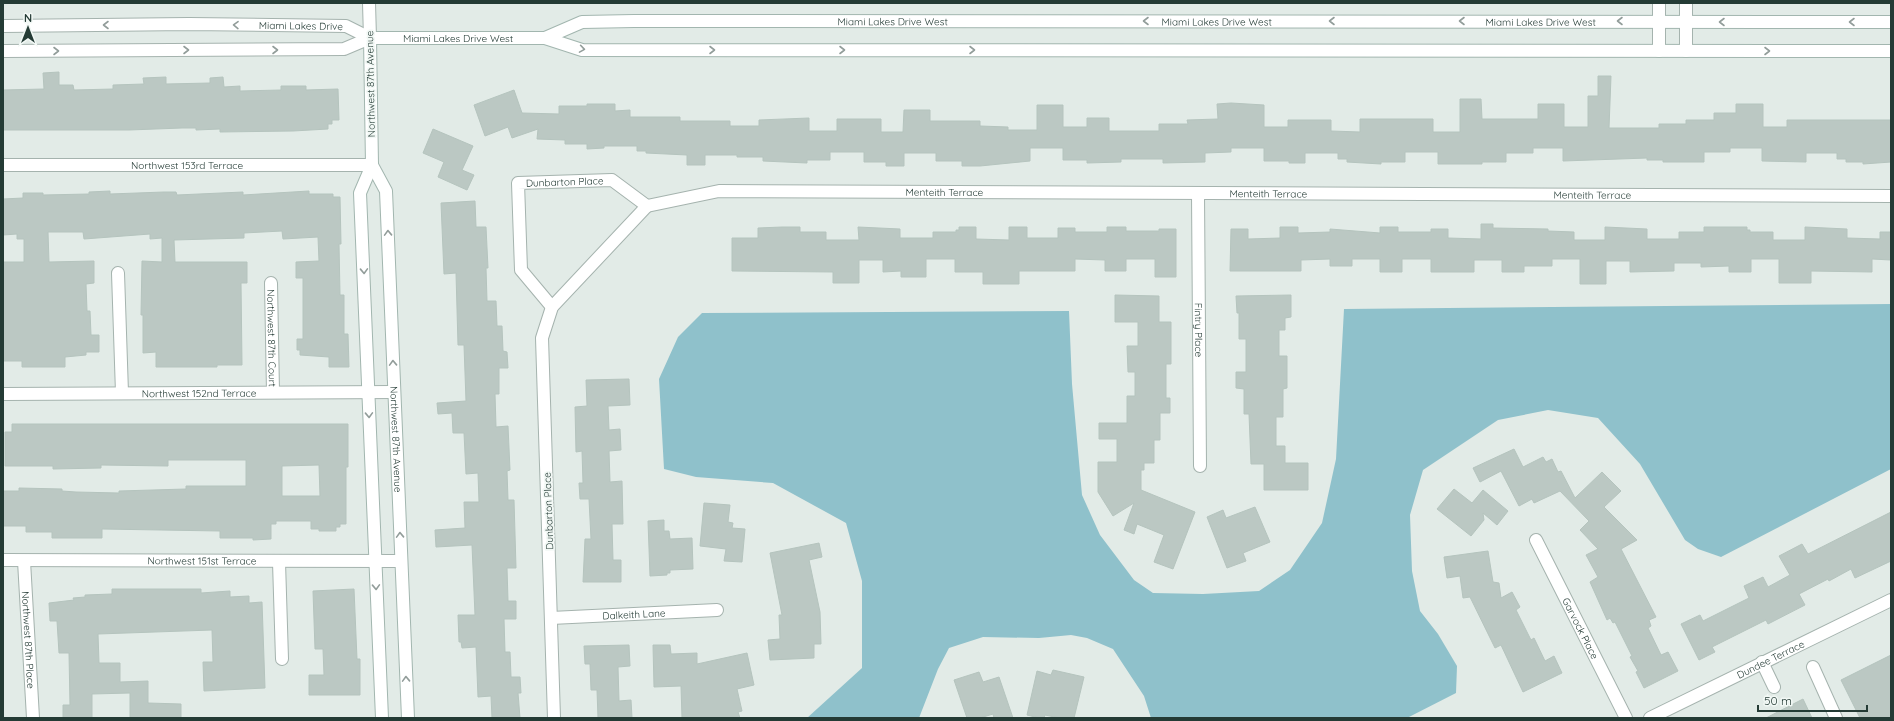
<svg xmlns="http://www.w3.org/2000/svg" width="1894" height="721" viewBox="0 0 1894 721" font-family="Quicksand,sans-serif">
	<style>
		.water { fill: #8fc1cb }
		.building { fill: #bbc8c3; stroke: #b5c4be; fill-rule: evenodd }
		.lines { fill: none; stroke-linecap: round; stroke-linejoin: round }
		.minor-casing { stroke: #a5b3ae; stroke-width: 14 }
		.tertiary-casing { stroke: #a5b3ae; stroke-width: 14 }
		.secondary-casing { stroke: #a2b6af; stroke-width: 14 }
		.minor { stroke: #fff; stroke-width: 12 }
		.tertiary { stroke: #fff; stroke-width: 12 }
		.secondary { stroke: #fff; stroke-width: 12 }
		.oneway { stroke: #929d9a }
		.labels { text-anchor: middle; stroke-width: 3.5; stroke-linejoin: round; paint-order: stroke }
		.street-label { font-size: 10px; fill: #243b35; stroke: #f2f8f5 }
	</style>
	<rect width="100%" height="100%" fill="#e2ebe7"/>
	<path class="water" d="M1891,304V469L1721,557L1698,549L1685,540L1640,464L1598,418L1548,410L1498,420L1423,470L1410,515L1412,571L1420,611L1438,634L1457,666L1456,693L1407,718H1151L1144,696L1113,649L1087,638L1071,635L1039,638L983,637L949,648L938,669L919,718H807L862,668V581L846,523L773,483L696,477L664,469L659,379L678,337L702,313L1069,311L1072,384L1082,495L1100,535L1134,580L1153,593L1203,594L1259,591L1290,570L1322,523L1336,459L1344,309Z"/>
	<g class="building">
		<path d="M59,72V85H73L74,90L113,89V85L144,84L143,78L166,77V84L210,83V78L223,77L224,87L240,86V91L281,90V86H306V90L338,89L339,120H332V124H328V129L293,131L220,132V129L196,130V128H182L129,130H3V90L44,89L43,73Z"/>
		<path d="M1598,76H1611L1609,128H1659V124H1686V120H1714V113H1736V104H1763V127H1787V120H1891V162L1863,164V162H1846V159H1837V153H1806V162L1762,161V148H1730V152H1704V162H1663V160H1647V158L1563,161V148H1533V153H1506V162H1482V164H1438V152H1405V162H1381V164L1347,162V159H1338V153H1305V163H1289V161H1264V148H1231V152L1205,153V162L1163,163V159H1121V162L1087,163V160H1063V148H1030V161L980,166H962V161H936V153H904V166H886V162H864V152H830V160H807V163L763,161V157H737V155H705V165H687V155L646,153V151H637V146H604V148L587,149V144H565V140L537,139L538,129L512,138L508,127L485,136L474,105L514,90L522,113L559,114V106H587V104H615V111L630,110V117H680V121H730V126H759V120L809,118V131H837V119H881V132H903L904,110H930V121H980V126L1008,127V130H1037V105H1063V127H1087V118H1109V131H1159V124H1188L1187,120L1218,119L1217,104L1231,103L1264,105V127H1288V120H1331V131L1360,132V119H1433V132H1460V99H1481L1482,119H1538V104H1564V127H1588V96H1598Z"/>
		<path d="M433,129L473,146L462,170L474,175L467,190L438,177L444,162L423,153Z"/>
		<path d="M110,191V194L164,192H176L177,195L243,192V195L309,191V194H333V197H340L341,244H339L340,295H344V334H348L349,367H329V357L300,355V350H297V339H303V278H296V262L319,261L318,237L283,239L282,231L244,233V238L174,240L175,262H247V283H241L242,365H217V367H156V352L143,353V315H141L142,261L162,262V238L150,239V234L84,239L83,232H48L49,262L94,261V283L86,284L87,311H90L91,335H99V352H86V355L65,357V367H22V361H3V262H24V239H17V234L3,235V199L23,198V193H43V195L89,194V192Z"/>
		<path d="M475,201L476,227H486L488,268H486L487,301H496L497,326H502L503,351L507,352L508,368H499V394H495L496,427L508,426L510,470L507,471L508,500H514L516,568H507L508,601H516V619H504L505,652H510L511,677H520L521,693H518L520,718H492L491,696L478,697L476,647L462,648L461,642H459L458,615H475L472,545L436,547L435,530L465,528L464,502H479L478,473L466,474L464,433H453L452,413L438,414L437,403L466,401L464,345H458L456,273L444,274L441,203Z"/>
		<path d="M1481,224H1493V228L1548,229V231L1574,232V240H1605V227L1647,229V239H1679V232H1704V227H1747V230H1750V232H1773V240H1805V227L1847,229V238L1880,239V232H1891V260L1872,259V272L1811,271V283H1779V259H1751V272H1729V266L1701,267V263H1674V271L1630,272V261H1606V284H1580V259H1552V266H1524V272H1502V260H1474V272H1431V259H1402V272H1380V259H1352V266H1330V259L1301,260V271H1230L1231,229H1248V239L1280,238V227H1298V233L1330,232V229L1380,233V227H1398V232H1431V229H1448V238L1481,239Z"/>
		<path d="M782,227H800V232H826V240H859L858,227L900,229V238H933V232H956V230H959V227H976V239L1009,240V227H1027V238H1058V228H1075V232H1107V227H1126V231H1159V229H1176V277H1155V259H1126V271H1105V260L1075,259V271H1019V284H983V272H955V259H926V277H901V271L883,272V260H859V283H833V272L732,271V238H758V228Z"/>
		<path d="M1115,295L1159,296V322H1171V364H1166V398H1170V413H1160V440H1154V463H1144V470H1141V490L1195,512L1173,569L1154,562L1164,535L1137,524L1134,534L1124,530L1134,503L1113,516L1098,492V462H1117V439H1099V423H1127V396H1135V372H1128L1127,346H1138V322H1115Z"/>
		<path d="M1291,295V317L1285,318V330H1279V356H1287V388L1283,389V417H1276V446H1285V463H1308V490H1264V464H1251L1249,414H1244V389L1236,388V372H1246V339H1239V313H1237L1236,296Z"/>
		<path d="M629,379L630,405L608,406L609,430L620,429L621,450L609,451L610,482L622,481L623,524H612L613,560H621V582H583L585,539H591L589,499H580L579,483H583L582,451L576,452L575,407L587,406L586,380Z"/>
		<path d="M12,424H348V467H346V524H340V527H336V531H319V529H311V521H276V524H271V539L253,540V538H220V531L102,529V538H52V532H26V526H3V491H19V488L62,489V491L76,492L119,493V491L186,489V486H246V460H168V466L101,465V468L53,469V466H5V432H12ZM319,465L320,496H282V466Z"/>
		<path d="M1514,449L1523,467L1543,457L1546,462L1552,459L1558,472L1561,471L1575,498L1602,472L1621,491L1604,507L1637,540L1621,549L1656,617L1649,620L1651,626L1648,628L1661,655L1668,652L1678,671L1644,688L1636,672L1638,671L1630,657L1632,656L1615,622L1613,623L1610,618L1607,620L1590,582L1598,577L1586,555L1598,549L1580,530L1589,521L1560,491L1534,503L1532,499L1519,506L1501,471L1480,482L1473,468Z"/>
		<path d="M1454,489L1472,503L1483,490L1508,511L1497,525L1483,513L1484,520L1471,536L1437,509Z"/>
		<path d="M704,503L730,505L728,522L733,523L732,528L745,529L742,562L724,561L726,549L700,546Z"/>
		<path d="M1255,507L1270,542L1243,553L1246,561L1227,568L1207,517L1223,510L1226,518Z"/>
		<path d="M1891,512V561L1855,578L1851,569L1829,581L1828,579L1799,594L1805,605L1768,624L1766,620L1712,647L1715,652L1699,660L1681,624L1700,615L1703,621L1749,598L1744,586L1763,577L1768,587L1790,575L1779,556L1802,544L1808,554Z"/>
		<path d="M664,520V531H669L670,539L692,538L693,569L670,570V573H667V575L650,576L648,521Z"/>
		<path d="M819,543L822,557L809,560L820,612L821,644H814V658L770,660L768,640L780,639L779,615H782L770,553Z"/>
		<path d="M1488,551L1493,582L1499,583L1501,598L1512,592L1520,607L1516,610L1531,640L1534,638L1545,661L1554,656L1562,673L1523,692L1501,645L1495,648L1470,597L1463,598L1460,576L1447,578L1444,557Z"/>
		<path d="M112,589H201V593L230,591V597L249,596V603L262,602L265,688L204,691L203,662H213L212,630L98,634L99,663H120V682L148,681V703L181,704V718H130V693L92,694V718H63V705H70L69,653H59L57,621H50L49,603L74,600L73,598L85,597V595L112,594Z"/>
		<path d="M354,589L357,659H360V695H309V675H324L323,649H315L313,591Z"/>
		<path d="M629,645L630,666L618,667L619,701L631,700L632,718H598L597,690H591L590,664H585L584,646Z"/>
		<path d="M653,645H670L671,654L697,653V664L747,653L754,685L737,689L742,711L738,712L740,718H682L681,686L654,687Z"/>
		<path d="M1891,655V718H1860L1841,680Z"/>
		<path d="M1053,670L1084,677L1074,718H1059L1045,715L1044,718H1039L1027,715L1037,671L1051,675Z"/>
		<path d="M979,672L983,682L999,677L1013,718H994L993,714L980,718H967L954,680Z"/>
		<path d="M1803,699L1812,718H1766Z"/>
	</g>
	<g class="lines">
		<defs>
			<g id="minor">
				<path d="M1659,51V3"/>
				<path d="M1686,51V3"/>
				<path id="s1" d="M3,165H372"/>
				<path id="s2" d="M1198,194L1200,466"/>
				<path id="s3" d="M647,206L719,191L1891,196"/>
				<path d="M118,273L122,393"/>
				<path id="s4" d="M271,283L273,392"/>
				<path id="s5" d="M552,307L521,270L518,183L612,180L647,206"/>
				<path id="s6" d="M3,394L394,392"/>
				<path id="s7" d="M1536,540L1626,718"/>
				<path id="s8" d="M3,560L401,561"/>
				<path id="s9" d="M24,561L33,718"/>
				<path d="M279,562L282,659"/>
				<path id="s10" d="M551,618L717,610"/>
				<path d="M1762,662L1774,687"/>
				<path d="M1813,667L1836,718"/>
				<path d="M554,718L542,338L552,307L647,206"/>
				<path id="s11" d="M1650,718L1891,600"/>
			</g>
			<g id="tertiary">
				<path d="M369,3L370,38"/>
				<path id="s12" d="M3,26L189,24L346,26L370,38"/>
				<path d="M3,51L344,49L370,38"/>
			</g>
			<g id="secondary">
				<path id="s13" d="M545,38L582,22L634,21L1891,22"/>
				<path id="s14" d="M372,165L386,191L408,718"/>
				<path id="s15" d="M382,718L360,193L372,165L370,38H545L582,50L1891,51"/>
			</g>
		</defs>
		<use href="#minor" class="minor-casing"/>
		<use href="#tertiary" class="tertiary-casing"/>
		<use href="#secondary" class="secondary-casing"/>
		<use href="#minor" class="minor"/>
		<use href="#tertiary" class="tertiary"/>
		<use href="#secondary" class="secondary"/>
	</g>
	<defs><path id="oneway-chevron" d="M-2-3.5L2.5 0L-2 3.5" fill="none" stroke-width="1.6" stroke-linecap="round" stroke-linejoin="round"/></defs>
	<g class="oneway">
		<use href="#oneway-chevron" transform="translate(1146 21) rotate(180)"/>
		<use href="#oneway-chevron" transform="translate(1332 21) rotate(-180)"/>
		<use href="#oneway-chevron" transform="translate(1462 21) rotate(-180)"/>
		<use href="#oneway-chevron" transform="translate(1620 21) rotate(-180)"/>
		<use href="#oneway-chevron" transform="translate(1722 22) rotate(-180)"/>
		<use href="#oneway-chevron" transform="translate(1852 22) rotate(-180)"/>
		<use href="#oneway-chevron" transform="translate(106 25) rotate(180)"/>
		<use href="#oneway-chevron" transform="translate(236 25) rotate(-179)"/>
		<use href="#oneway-chevron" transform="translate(582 49) rotate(9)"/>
		<use href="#oneway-chevron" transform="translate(186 50)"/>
		<use href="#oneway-chevron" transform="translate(275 50)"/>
		<use href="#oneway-chevron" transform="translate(712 50)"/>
		<use href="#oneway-chevron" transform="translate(842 50)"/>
		<use href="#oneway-chevron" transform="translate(972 50)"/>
		<use href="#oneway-chevron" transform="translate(56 51)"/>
		<use href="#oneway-chevron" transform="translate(1767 51)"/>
		<use href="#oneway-chevron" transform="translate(388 233) rotate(-92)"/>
		<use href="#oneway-chevron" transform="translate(364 271) rotate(88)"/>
		<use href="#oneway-chevron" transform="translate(393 363) rotate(-92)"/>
		<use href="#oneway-chevron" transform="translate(369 415) rotate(88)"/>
		<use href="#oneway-chevron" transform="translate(400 535) rotate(-92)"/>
		<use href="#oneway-chevron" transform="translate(376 587) rotate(88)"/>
		<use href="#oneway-chevron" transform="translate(406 679) rotate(-92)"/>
	</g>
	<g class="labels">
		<g class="street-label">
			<text dy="4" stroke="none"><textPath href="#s13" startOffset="351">Miami Lakes Drive West</textPath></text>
			<text dy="4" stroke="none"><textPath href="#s13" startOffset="675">Miami Lakes Drive West</textPath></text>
			<text dy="4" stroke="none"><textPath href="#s13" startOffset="999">Miami Lakes Drive West</textPath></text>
			<text dy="4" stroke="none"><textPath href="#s12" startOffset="298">Miami Lakes Drive</textPath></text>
			<text dy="4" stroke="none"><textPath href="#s15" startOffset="771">Miami Lakes Drive West</textPath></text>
			<text transform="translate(370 84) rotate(-91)" y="4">Northwest 87th Avenue</text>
			<text dy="4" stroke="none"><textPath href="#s1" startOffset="184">Northwest 153rd Terrace</textPath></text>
			<text dy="4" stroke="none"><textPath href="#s5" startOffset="182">Dunbarton Place</textPath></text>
			<text dy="4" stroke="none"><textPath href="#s3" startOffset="299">Menteith Terrace</textPath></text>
			<text dy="4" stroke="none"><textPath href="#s3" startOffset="623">Menteith Terrace</textPath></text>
			<text dy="4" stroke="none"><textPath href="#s3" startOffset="947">Menteith Terrace</textPath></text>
			<text dy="4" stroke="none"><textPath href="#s2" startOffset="136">Fintry Place</textPath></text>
			<text dy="4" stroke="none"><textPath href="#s4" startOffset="55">Northwest 87th Court</textPath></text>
			<text dy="4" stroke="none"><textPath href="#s6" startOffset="196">Northwest 152nd Terrace</textPath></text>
			<text dy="4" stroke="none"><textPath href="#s14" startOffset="278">Northwest 87th Avenue</textPath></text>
			<text transform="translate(548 511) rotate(-92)" y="4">Dunbarton Place</text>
			<text dy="4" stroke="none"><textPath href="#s8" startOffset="199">Northwest 151st Terrace</textPath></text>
			<text dy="4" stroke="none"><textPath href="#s10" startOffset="83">Dalkeith Lane</textPath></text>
			<text dy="4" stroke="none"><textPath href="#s7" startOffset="99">Garvock Place</textPath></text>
			<text dy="4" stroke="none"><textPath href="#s9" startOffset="79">Northwest 87th Place</textPath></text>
			<text dy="4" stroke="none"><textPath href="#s11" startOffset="134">Dundee Terrace</textPath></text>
		</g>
	</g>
	<rect width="1894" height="721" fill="none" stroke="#243b35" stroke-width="8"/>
	<g transform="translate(28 28)" stroke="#f2f8f5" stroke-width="3" paint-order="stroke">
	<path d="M0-3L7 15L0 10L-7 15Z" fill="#243b35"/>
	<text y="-6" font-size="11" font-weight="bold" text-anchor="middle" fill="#243b35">N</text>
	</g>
	<path d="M1758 705v6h109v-6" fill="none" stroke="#243b35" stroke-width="2"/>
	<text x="1764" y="705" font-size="12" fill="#243b35" stroke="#f2f8f5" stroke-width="3" paint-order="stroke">50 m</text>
</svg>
